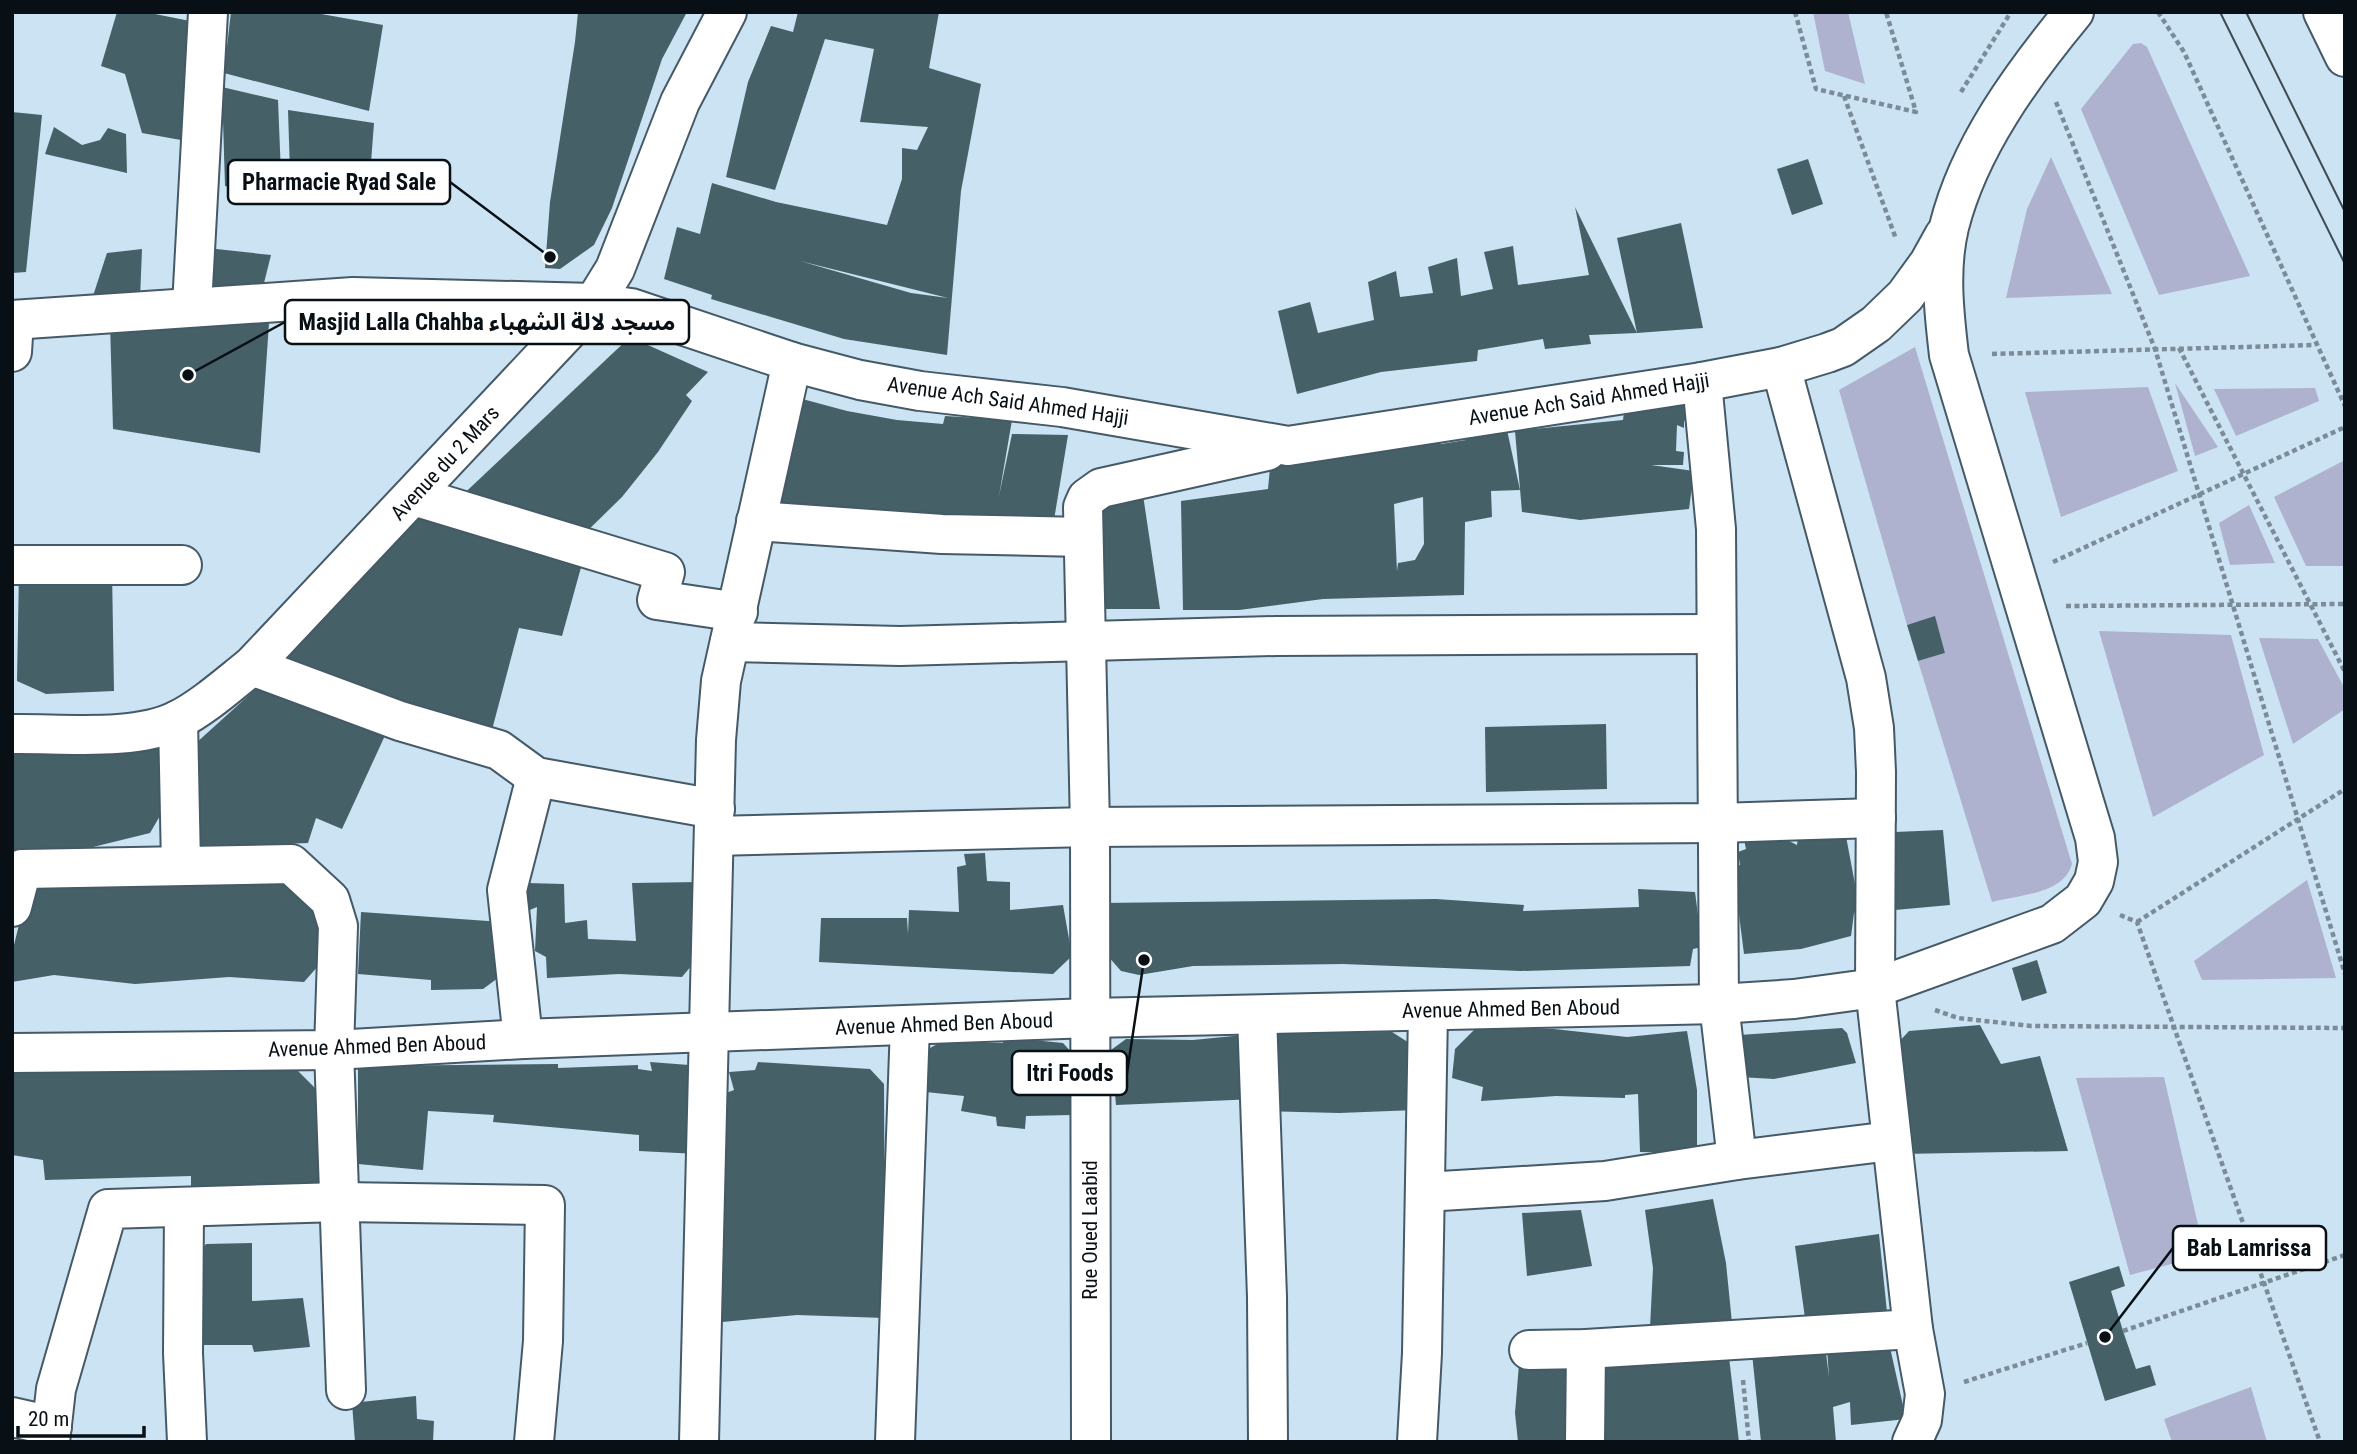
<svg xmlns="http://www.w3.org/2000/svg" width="2357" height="1454" viewBox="0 0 2357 1454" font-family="'Roboto Condensed','Noto Sans Arabic',sans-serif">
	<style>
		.green { fill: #afb2cf }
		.building { fill: #456067; fill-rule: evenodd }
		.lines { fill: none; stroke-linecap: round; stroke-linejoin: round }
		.minor-casing { stroke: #455967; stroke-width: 42 }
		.path { stroke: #7b8c98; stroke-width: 4.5; stroke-dasharray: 5 3.5; stroke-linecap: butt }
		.minor { stroke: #fff; stroke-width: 38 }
		.tram { stroke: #3e4b53; stroke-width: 2 }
		.labels { text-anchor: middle; stroke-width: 7; stroke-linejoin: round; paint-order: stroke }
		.street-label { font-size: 21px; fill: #081015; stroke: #fff }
		.leader { fill: none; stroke: #081015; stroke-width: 2.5 }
		.callout-dot { fill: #081015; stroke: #fff; stroke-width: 2.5 }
		.callout { fill: #fff; stroke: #081015; stroke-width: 2.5 }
		.callout-label { font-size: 23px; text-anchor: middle; font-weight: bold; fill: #081015 }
	</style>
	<rect width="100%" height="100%" fill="#cbe3f3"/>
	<g class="green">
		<path d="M1813,12H1848L1865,84L1825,71Z"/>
		<path d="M2141,43L2147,47L2250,276L2159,295L2081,109L2133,44Z"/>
		<path d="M2051,157L2112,294L2006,298L2027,209Z"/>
		<path d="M1915,347L2072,864C2064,894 2019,895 1992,902L1918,661L1945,653L1935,617L1907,625L1839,390Z"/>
		<path d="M2175,383L2218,447L2195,456Z"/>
		<path d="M2148,387L2178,471L2061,517L2025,392Z"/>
		<path d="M2315,388L2319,401L2236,436L2214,389Z"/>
		<path d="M2345,460V566H2306L2274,497Z"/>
		<path d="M2249,505L2275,563L2230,565L2219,523Z"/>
		<path d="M2099,631L2231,635L2264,755L2153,817Z"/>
		<path d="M2259,638L2318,639L2345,689V709L2293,744Z"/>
		<path d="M2307,880L2336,978L2202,980L2194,961Z"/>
		<path d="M2164,1077L2205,1255L2130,1275L2076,1078Z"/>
		<path d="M2251,1387L2267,1442H2172L2164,1419Z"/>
	</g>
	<g class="building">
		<path d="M117,12H145L195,22L192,142L142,133L125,74L101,66Z"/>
		<path d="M231,12H310L383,25L369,111L224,73Z"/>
		<path d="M578,12H687L662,59L612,208L594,245L560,269L545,268L550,202L575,42L630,52L575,42Z"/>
		<path d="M798,12H939L929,68L981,84L961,191L947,355L844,339L711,299L712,295L664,279L677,227L700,234L712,183L776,202L887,225L902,179V148L917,150L928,127L860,122L874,49L825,39L775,190L726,177L748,82L771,26L793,32ZM800,261L948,298L911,293Z"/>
		<path d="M222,87L278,100L282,200L225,186Z"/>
		<path d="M288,110L374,123L369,189L290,172Z"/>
		<path d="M12,112L42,115L26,272L12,273Z"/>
		<path d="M54,127L82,145L100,140L108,128L126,134L127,173L45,154Z"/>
		<path d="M1808,159L1823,204L1792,215L1777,169Z"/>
		<path d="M1575,207L1637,333L1617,238L1681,223L1703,328L1637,333L1589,335L1591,344L1545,349L1543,339L1478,350L1477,361L1381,372L1297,394L1278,311L1310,302L1318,333L1374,320L1368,282L1396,271L1400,297L1433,293L1428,267L1457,258L1461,296L1493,289L1484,252L1513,246L1518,285L1589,275Z"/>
		<path d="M207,248L271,255L263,287L202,286Z"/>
		<path d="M142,249L140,299H92L107,253Z"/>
		<path d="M270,309L260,453L113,429L110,322Z"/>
		<path d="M630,337L708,372L686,395L692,401L658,452L622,497L577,541L454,503Z"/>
		<path d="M1664,393L1678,406L1686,397L1690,416L1684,421V428L1677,425L1676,451L1684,452L1683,465H1651L1694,471L1689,509L1580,520L1522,512L1515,431L1623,420L1625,405Z"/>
		<path d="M795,397L847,411L897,420L943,424L945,416L1012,420L999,496L1012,434L1068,435L1054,520L768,521Z"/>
		<path d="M1507,430L1520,490L1491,491L1492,517L1465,522L1464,595L1323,599L1239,610H1183L1181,501L1268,489L1270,468L1435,437L1441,444L1466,440L1465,432ZM1423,497L1424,544L1415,560L1398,563L1397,571L1394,504Z"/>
		<path d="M1143,495L1160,609H1106L1098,504Z"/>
		<path d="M423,508L585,553L562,636L519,628L489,741L277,669L384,555Z"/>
		<path d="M19,571H112L114,691L46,694L17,681Z"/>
		<path d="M1935,616L1945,653L1918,661L1907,625Z"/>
		<path d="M268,678L388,729L342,829L316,818L308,843L200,847L195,744Z"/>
		<path d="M1606,724L1607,789L1486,792L1485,727Z"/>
		<path d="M169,737L161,814L150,833L93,847L91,860L12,861V755Z"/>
		<path d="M1790,828L1789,841L1797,845L1799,829L1845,831L1860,911L1854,913L1851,936L1801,949L1744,954L1733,867L1740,865L1738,852L1746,849L1743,835Z"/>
		<path d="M1943,830L1950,905L1895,910V832Z"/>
		<path d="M985,853L987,881L1010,882V910L1063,905L1072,956L1053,974L819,962L821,918H907L908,934L909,910L959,912L957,867L966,865L964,854Z"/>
		<path d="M290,873L318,899L326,957L304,982L229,977L135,984L54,975L12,982V953L31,876Z"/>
		<path d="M699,882L697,959L682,977L619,974L547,978L546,957L535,951L537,907L525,912L526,883L564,884L565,923L587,920L588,939L636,941L632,883Z"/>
		<path d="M1638,889L1695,892L1702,947L1693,949L1690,966L1521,971L1343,964L1193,966L1139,975L1121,971L1107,955L1101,903L1436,899L1524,905L1523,911L1639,907Z"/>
		<path d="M361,912L502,922V975L483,989L431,990V980L358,974Z"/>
		<path d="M2037,960L2047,993L2022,1001L2012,968Z"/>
		<path d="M1980,1025L2001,1064L2040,1056L2068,1151L1902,1154L1897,1044L1909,1031Z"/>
		<path d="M1477,1027L1554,1029L1627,1037L1687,1031L1697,1090V1153L1640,1152L1638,1094L1625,1095V1098L1556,1096L1481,1101L1483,1087L1452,1078L1455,1049Z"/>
		<path d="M1842,1028L1847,1033L1856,1063L1774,1079L1739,1077V1035Z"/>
		<path d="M1392,1032L1414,1046L1416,1110L1339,1113L1265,1111L1264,1033Z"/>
		<path d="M1254,1034L1256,1099L1116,1105L1111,1050L1126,1039L1193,1040Z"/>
		<path d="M1003,1037L1063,1043L1074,1055L1071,1115L1026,1116L1025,1129L997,1126L996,1117L961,1111L964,1096L916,1091L921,1053L941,1042L1003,1043Z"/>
		<path d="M650,1062L689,1065L691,1114L698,1154L639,1151V1135L493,1122L494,1115L428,1111L423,1170L358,1164V1066L558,1064V1068L638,1065V1069L652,1071Z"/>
		<path d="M758,1062L870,1069L884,1084L885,1318L797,1315L712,1323L726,1093L734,1090L729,1072L755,1070Z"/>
		<path d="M291,1064L320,1093L321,1183L250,1191H191V1176L45,1180L43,1160L12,1155V1070Z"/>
		<path d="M1713,1199L1726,1263L1732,1323L1650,1328L1653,1268L1645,1210Z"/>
		<path d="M1581,1210L1592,1266L1527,1276L1522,1213Z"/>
		<path d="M1879,1234L1887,1312L1805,1318L1795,1246Z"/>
		<path d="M252,1243V1301L303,1298L310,1347L254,1352L252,1345H191L193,1261L206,1244Z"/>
		<path d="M2119,1266L2125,1286L2111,1291L2123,1331L2136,1369L2150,1365L2156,1385L2105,1401L2069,1282Z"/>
		<path d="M1889,1343L1906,1419L1851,1425L1850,1402L1833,1407L1836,1442H1761L1752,1353L1825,1345L1829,1377L1827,1348Z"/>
		<path d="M1729,1357L1739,1442H1596L1595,1364Z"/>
		<path d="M1577,1359V1442H1518L1515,1413L1519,1364Z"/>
		<path d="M416,1396L417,1419L434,1421L433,1442H355L352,1403Z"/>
	</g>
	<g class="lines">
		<defs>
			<g id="minor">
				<path d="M2323,12L2345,57"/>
				<path d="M192,306L208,12"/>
				<path d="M12,320L353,297L594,303L631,308L792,362L860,380L920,391L1062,407L1288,446L1702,382L1781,367L1827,353L1843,347L1876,324L1905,296L1929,263L1944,236"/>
				<path d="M12,352L14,320"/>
				<path d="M1781,367L1866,678L1874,728L1876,772L1875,988L1913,1329L1925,1394L1922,1420L1912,1442"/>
				<path d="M1702,382L1716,529L1719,1004L1737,1160"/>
				<path d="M414,496L665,572L657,600L738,612"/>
				<path d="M756,521L942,534L1083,537"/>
				<path d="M12,565H182"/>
				<path d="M730,642L900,646L1276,636L1716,634"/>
				<path d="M252,666L400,721L499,750L536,777L715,809"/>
				<path d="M178,720L181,865"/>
				<path d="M12,734C61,733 135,742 178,720C205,706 229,684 252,666L594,303L615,269L680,102L727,12"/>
				<path d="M714,836L1090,827L1718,823L1876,818"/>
				<path d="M12,907L22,869L291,864L330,900L338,926L334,1050L346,1390"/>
				<path d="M1257,1015L1267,1297L1268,1442"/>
				<path d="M523,1039L507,890L536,777"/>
				<path d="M12,1053L334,1050L523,1039L1090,1018L1719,1004L1794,999L1875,988L2052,924L2083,900L2094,881L2098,862L2095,838L1949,355C1944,313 1939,269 1949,227C1969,147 2022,75 2074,12"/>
				<path d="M1425,1192L1605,1181L1737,1160L1891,1141"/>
				<path d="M184,1209L183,1353L187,1442"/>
				<path d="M1529,1350L1586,1349L1913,1329"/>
				<path d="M12,1417L52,1426"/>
				<path d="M50,1442L56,1389L108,1209L340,1202L545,1205L543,1341L534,1442"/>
				<path d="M699,1442L716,740L721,681L792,362"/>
				<path d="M895,1442L910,1025"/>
				<path d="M1091,1442L1090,827L1083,507L1087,498L1101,488L1267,451"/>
				<path d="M1417,1442L1422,1353L1428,1011"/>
				<path d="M1585,1442L1586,1349"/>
			</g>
		</defs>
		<use href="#minor" class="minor-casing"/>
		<g class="path">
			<path d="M1795,12L1816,89L1916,112L1886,12"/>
			<path d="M2158,12L2184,52L2345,406"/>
			<path d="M1961,92L2011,12"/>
			<path d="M1844,96L1896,239"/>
			<path d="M2056,102L2155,349L2345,974"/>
			<path d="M2179,348L2345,672"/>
			<path d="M1992,354L2315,345"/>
			<path d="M2053,562L2345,427"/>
			<path d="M2066,606L2345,604"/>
			<path d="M2120,915L2137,922L2320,1442"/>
			<path d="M2137,922L2345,789"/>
			<path d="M1935,1010L1958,1018L2031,1026L2345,1028"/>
			<path d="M2123,1331L2345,1255"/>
			<path d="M1743,1380L1749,1442"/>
			<path d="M1964,1382L2087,1343"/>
		</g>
		<use href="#minor" class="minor"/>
		<g class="tram">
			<path d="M2220,12L2345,264"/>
			<path d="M2246,12L2345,212"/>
		</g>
	</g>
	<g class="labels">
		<g class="street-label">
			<text transform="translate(1589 399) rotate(-9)" y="7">Avenue Ach Said Ahmed Hajji</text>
			<text transform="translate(1008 401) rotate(8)" y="7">Avenue Ach Said Ahmed Hajji</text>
			<text transform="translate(445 463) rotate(-47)" y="7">Avenue du 2 Mars</text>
			<text transform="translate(1511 1009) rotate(-1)" y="7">Avenue Ahmed Ben Aboud</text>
			<text transform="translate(944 1024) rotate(-2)" y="7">Avenue Ahmed Ben Aboud</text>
			<text transform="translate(377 1046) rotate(-2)" y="7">Avenue Ahmed Ben Aboud</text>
			<text transform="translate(1090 1230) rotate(-90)" y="7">Rue Oued Laabid</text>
		</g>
	</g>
	<path class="leader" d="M550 257L450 182M188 375L285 322M1144 960L1127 1073M2105 1337L2173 1248"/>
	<g class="callout-dot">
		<circle cx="550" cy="257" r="7"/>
		<circle cx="188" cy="375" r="7"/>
		<circle cx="1144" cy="960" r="7"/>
		<circle cx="2105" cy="1337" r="7"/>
	</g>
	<g class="callout">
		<rect x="228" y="160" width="222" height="44" rx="7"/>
		<rect x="285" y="300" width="404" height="44" rx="7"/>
		<rect x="1012" y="1051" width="115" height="44" rx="7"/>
		<rect x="2173" y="1226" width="153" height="44" rx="7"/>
	</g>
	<g class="callout-label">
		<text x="339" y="190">Pharmacie Ryad Sale</text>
		<text x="487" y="330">Masjid Lalla Chahba مسجد لالة الشهباء</text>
		<text x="1070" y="1081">Itri Foods</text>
		<text x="2249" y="1256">Bab Lamrissa</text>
	</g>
	<rect width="2357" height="1454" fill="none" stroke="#081015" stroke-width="28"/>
	<path d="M18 1426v10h126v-10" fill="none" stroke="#081015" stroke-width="3.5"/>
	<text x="28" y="1426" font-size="21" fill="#081015" stroke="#ffffff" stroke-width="5" paint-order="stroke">20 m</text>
</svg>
